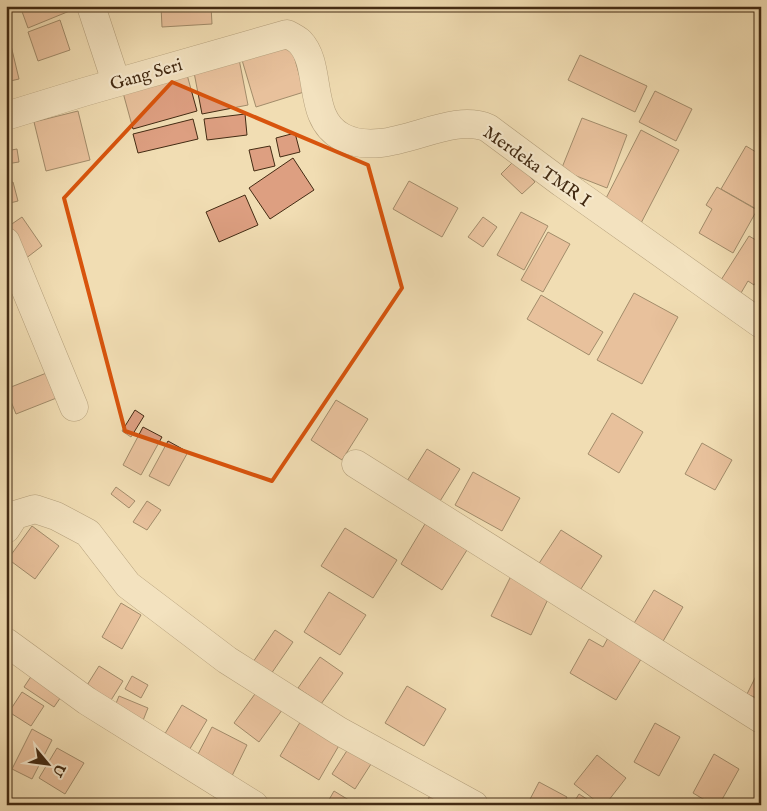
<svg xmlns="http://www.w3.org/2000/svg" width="767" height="811" viewBox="0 0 767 811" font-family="'IM FELL English',serif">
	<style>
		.building { fill: #dd9f81; stroke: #432b13 }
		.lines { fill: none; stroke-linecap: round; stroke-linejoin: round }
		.street-casing { stroke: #6e583b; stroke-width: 29 }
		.street { stroke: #f6e9ce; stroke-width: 28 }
		.marked { fill: none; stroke: #d8540d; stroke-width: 4; stroke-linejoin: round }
		.labels { text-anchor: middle; stroke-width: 4.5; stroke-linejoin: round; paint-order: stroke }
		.street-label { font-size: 18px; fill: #432b13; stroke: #f6e9ce }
	</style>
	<rect width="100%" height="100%" fill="#f1ddb3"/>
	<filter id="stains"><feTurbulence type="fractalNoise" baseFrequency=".004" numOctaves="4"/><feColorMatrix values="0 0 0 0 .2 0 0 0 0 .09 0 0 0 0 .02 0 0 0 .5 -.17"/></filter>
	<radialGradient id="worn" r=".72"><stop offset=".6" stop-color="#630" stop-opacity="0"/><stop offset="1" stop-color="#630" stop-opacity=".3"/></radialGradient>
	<g class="building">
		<path d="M20,6H71L72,10L28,28Z"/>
		<path d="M161,6H211L212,24L162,27Z"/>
		<path d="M60,20L70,50L38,61L28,32Z"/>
		<path d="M8,33L19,79L6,82V34Z"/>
		<path d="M291,45L304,92L256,107L242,60Z"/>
		<path d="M238,54L248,105L202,114L192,62Z"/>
		<path d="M580,55L647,86L635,112L568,80Z"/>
		<path d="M186,71L197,111L133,129L122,89Z"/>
		<path d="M655,91L692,109L676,141L639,122Z"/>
		<path d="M78,111L90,160L46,171L34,122Z"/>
		<path d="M245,114L247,135L207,140L204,119Z"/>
		<path d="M582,118L627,135L607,188L561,170Z"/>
		<path d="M193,119L198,139L138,153L133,134Z"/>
		<path d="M641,130L679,150L639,227L601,208Z"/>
		<path d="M295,133L300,152L280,157L276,138Z"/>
		<path d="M270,146L275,166L254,171L249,150Z"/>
		<path d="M746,146L761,155V204L758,210L721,189Z"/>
		<path d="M17,149L19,162L6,164V151Z"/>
		<path d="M293,158L314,190L270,219L249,188Z"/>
		<path d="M514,161L535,182L522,194L501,174Z"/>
		<path d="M409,181L458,208L442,237L393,209Z"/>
		<path d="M13,182L18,201L6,204V184Z"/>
		<path d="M717,187L757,210L733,253L699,233L712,209L706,205Z"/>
		<path d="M245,195L258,225L219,242L206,212Z"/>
		<path d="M521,212L548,226L524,270L497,255Z"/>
		<path d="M22,217L42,246L25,259L6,232V228Z"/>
		<path d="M483,217L497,227L483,247L468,237Z"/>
		<path d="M548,232L570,244L543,292L521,280Z"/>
		<path d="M749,236L761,243V274L754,285L748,281L741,293L721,280Z"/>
		<path d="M634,293L678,317L642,384L597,360Z"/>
		<path d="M541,295L603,332L589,355L527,319Z"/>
		<path d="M49,372L59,397L16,414L6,389Z"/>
		<path d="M336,400L368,419L342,460L311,440Z"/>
		<path d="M135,410L144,416L131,437L122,431Z"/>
		<path d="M612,413L643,432L619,473L588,454Z"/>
		<path d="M143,427L162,437L141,475L123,465Z"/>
		<path d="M168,441L188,452L169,486L149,476Z"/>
		<path d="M702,443L732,460L715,490L685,474Z"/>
		<path d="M427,449L460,469L437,506L404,486Z"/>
		<path d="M473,472L520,498L502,531L455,505Z"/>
		<path d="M116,487L135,501L129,508L111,494Z"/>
		<path d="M147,501L161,510L147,530L133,522Z"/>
		<path d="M425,524L467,550L442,590L401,564Z"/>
		<path d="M32,526L59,546L35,579L8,559Z"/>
		<path d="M345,528L397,560L373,598L321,566Z"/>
		<path d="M561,530L602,556L579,592L538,565Z"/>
		<path d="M511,576L550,595L531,635L491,616Z"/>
		<path d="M654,590L683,607L662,643L633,625Z"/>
		<path d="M329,592L366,615L340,655L304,632Z"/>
		<path d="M121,603L141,615L122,649L102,637Z"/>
		<path d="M275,630L293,642L271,674L253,662Z"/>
		<path d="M609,636L643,656L616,700L570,673L589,639L603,647Z"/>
		<path d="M320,657L343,673L321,704L298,688Z"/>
		<path d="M99,666L123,681L108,705L84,690Z"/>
		<path d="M761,666V700L747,694Z"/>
		<path d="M34,672L65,691L54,707L24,687Z"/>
		<path d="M132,676L148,685L141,698L125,689Z"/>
		<path d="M407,686L446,709L424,746L385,723Z"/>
		<path d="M260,687L285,706L259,742L234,723Z"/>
		<path d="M22,692L44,706L31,726L9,712Z"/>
		<path d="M119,696L148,708L142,723L113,711Z"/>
		<path d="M182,705L207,720L188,752L163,737Z"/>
		<path d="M302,719L341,742L319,780L280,756Z"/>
		<path d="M655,723L680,737L659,776L634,762Z"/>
		<path d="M212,727L247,745L231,778L195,760Z"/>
		<path d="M32,729L52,740L32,779L12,769Z"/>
		<path d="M57,748L84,763L65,794L39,778Z"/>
		<path d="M348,749L371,764L355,789L332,774Z"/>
		<path d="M714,754L739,769L719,805H713L693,793Z"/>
		<path d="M597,755L626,778L605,805H601L574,784Z"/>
		<path d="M539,782L567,797L563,805H527Z"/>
		<path d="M434,788L453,805H425Z"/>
		<path d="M334,791L357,805H326Z"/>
		<path d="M579,794L596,805H572Z"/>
	</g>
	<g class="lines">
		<defs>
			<g id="street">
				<path d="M91,6L116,82"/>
				<path d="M6,116L84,92L287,34C291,36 297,39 300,42C323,66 306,118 342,137C388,161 446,110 488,128L562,183L761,324"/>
				<path d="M6,242L74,407"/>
				<path d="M356,464L761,719"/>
				<path d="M6,529L15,515L35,509L56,516L88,533L128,585L227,660L339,731L474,805"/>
				<path d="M6,642L87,701L254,805"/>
			</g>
		</defs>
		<use href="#street" class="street-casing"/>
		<use href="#street" class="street"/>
	</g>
	<path d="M0 0H767V811H0ZM172,82L368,165L402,288L272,481L125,431L64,198Z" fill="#f1ddb3" fill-opacity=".55" fill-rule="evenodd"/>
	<path class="marked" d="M172,82L368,165L402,288L272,481L125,431L64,198Z"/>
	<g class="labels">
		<g class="street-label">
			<text transform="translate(146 74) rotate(-16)" y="6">Gang Seri</text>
			<text transform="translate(537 166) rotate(35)" y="6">Merdeka TMR I</text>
		</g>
	</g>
	<rect width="767" height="811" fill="none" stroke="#f1ddb3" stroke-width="25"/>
	<rect x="8" y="8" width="752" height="796" fill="none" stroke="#432b13" stroke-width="2.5"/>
	<rect x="12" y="12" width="742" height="786" fill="none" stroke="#432b13"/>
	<g transform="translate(48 764) rotate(119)" stroke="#f6e9ce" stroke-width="4" paint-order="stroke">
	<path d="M0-4L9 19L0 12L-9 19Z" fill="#432b13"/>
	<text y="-8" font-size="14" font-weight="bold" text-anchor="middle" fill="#432b13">U</text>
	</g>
	<rect width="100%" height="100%" filter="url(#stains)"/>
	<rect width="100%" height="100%" fill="url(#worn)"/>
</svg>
